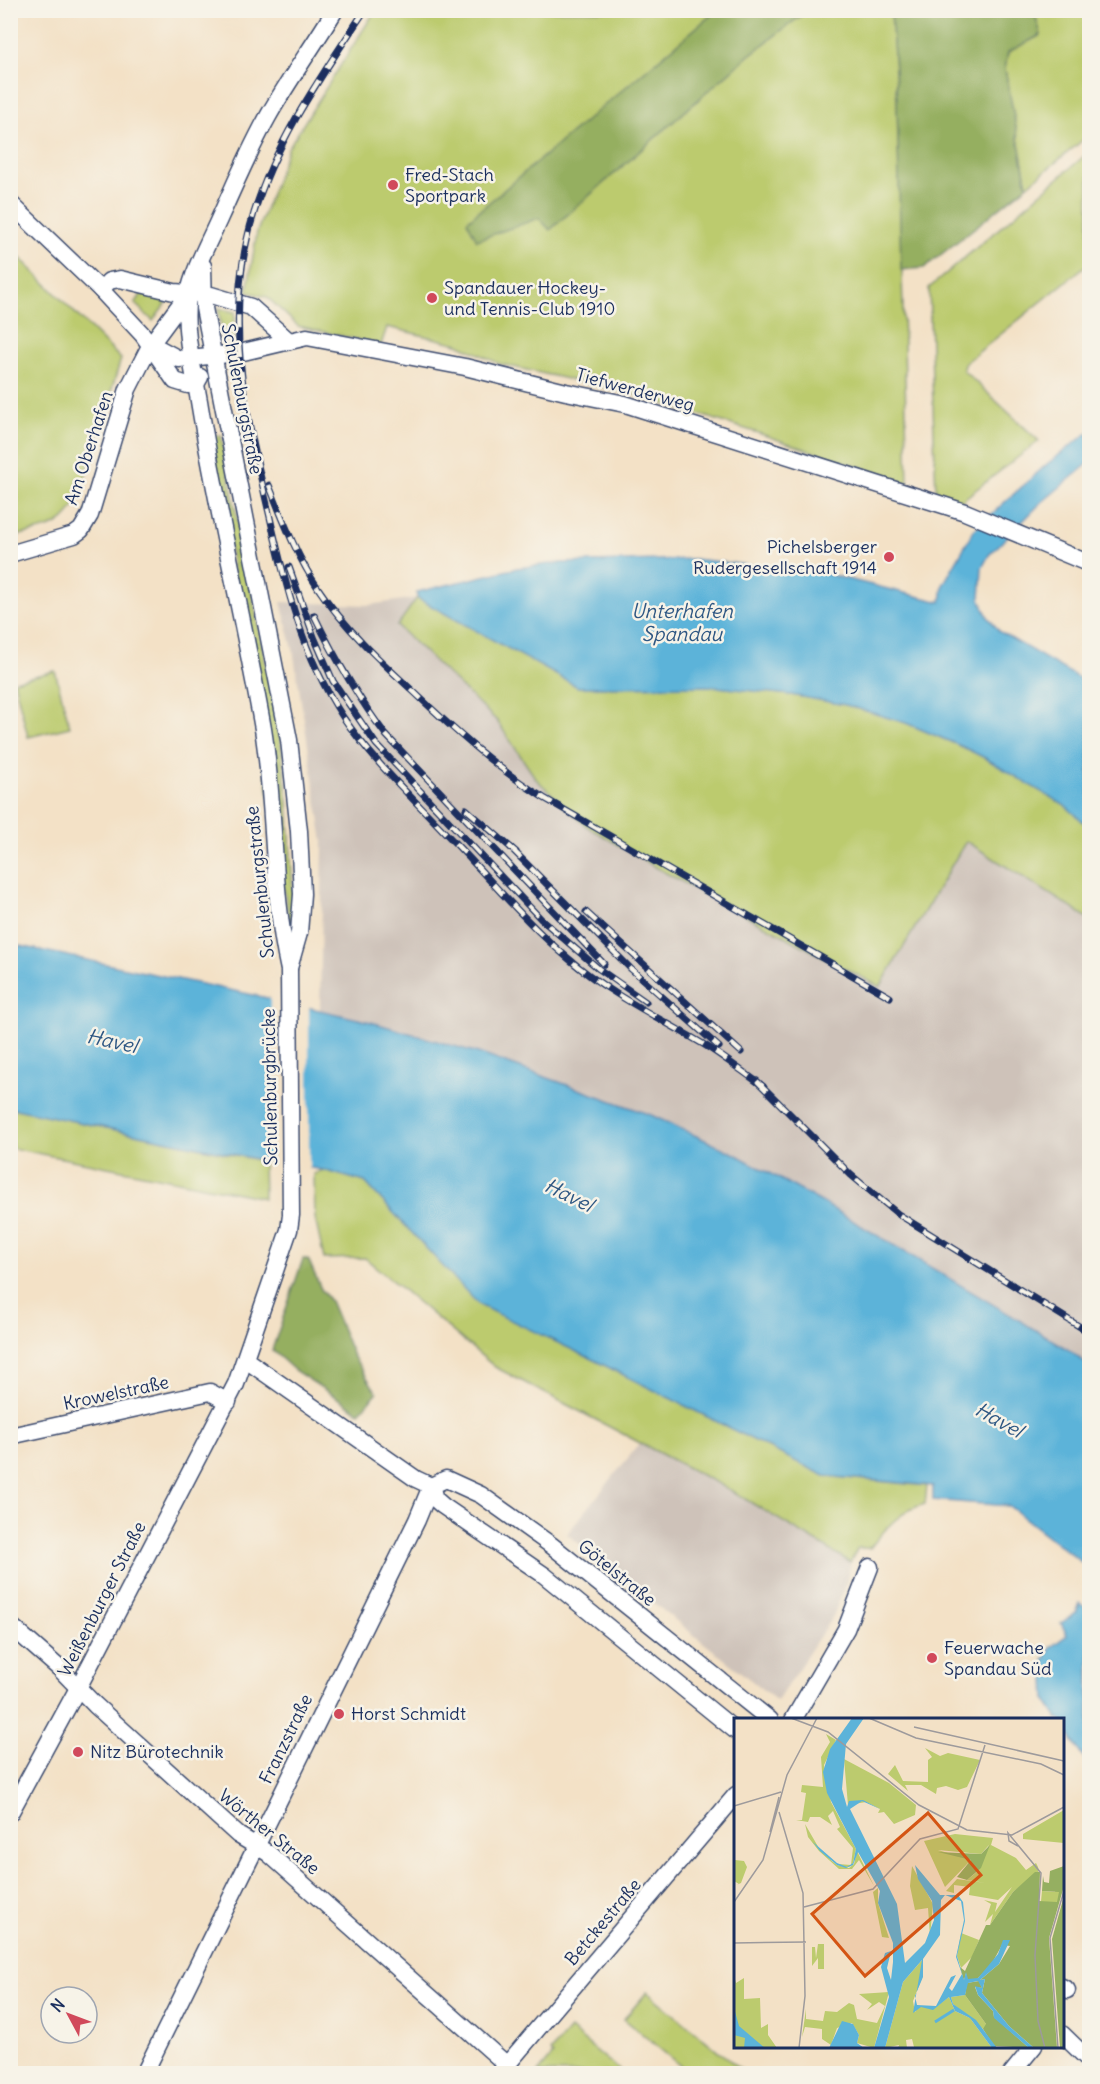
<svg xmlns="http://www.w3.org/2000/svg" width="1100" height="2084" viewBox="0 0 1100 2084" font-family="Delius,sans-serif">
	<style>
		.industrial { fill: #cec2b9 }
		.green { fill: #bccb6e; stroke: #6c7d66; stroke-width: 1.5 }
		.forest { fill: #95af61; stroke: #586f60; stroke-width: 1.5 }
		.water { fill: #5cb3d9; stroke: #3c719c; stroke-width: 1.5 }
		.pier { fill: #f3e1c6 }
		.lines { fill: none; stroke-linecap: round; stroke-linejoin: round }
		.minor-casing { stroke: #3b4a6e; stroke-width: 19 }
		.minor { stroke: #fff; stroke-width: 16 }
		.rail-casing { stroke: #1b2f5e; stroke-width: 7 }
		.rail { stroke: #f7f3e8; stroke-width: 4.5; stroke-dasharray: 14; stroke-linecap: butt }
		.poi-dot { fill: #d1495b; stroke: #f7f3e8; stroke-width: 2 }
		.labels { text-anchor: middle; stroke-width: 5; stroke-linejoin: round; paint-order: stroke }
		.poi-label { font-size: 18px; fill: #1b2f5e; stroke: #f7f3e8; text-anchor: start }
		.street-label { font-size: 18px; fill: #1b2f5e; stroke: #f7f3e8 }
		.water-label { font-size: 20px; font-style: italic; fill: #2e5783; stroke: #f7f3e8 }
		.inset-river { fill: none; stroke: #5cb3d9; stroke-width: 3 }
		.inset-road { fill: none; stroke: #9d9a9c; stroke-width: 1.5 }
		.view { fill: #d45514; fill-opacity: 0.15; stroke: #d45514; stroke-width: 3 }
		.inset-edge { fill: none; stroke: #1b2f5e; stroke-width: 3 }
	</style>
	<rect width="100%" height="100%" fill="#f7f3e8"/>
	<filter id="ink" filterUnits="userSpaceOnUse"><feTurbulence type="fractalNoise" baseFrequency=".0167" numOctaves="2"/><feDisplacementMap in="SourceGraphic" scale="12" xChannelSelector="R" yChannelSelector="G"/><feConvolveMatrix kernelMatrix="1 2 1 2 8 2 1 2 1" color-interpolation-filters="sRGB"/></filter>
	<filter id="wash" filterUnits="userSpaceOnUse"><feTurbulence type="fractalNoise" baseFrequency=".008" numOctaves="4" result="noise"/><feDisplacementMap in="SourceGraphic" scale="24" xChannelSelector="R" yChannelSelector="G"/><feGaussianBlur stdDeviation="1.35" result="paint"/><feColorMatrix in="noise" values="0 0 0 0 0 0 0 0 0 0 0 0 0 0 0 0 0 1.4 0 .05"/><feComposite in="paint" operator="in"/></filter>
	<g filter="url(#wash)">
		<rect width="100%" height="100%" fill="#f3e1c6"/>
		<g class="industrial">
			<path d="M417,598L397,626L497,721L536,779L586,826L662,871L880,987L966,841L1089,919V1366L1069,1350L823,1203L733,1153L651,1115L478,1053L422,1036L320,1010L323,842L293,649L281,602L369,605Z"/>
			<path d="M640,1443L730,1490L851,1562L845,1587L833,1616L777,1701L567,1534Z"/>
		</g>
		<g class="green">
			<path d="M375,11H716L594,115L539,217L550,230L748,56L807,11H891L897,100L908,484L755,432L630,393L500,364L458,344L387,327L381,345L298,326L267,297L247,292L257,232L288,148Z"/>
			<path d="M1034,11H1089V135L1027,186L1005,69L1008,52L1041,35Z"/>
			<path d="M1089,152V263L964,364L963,370L1039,441L960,502L936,494L929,288Z"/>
			<path d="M10,248L121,359L79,497C63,532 45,528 11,537Z"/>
			<path d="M142,293L168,301L153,321L135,304Z"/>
			<path d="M218,308L235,312L234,340L223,338Z"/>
			<path d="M221,435L280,737L288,802L293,893L291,933L212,437Z"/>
			<path d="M417,598L578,687L709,686L791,695L846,705L906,723L967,749L985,758L1067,807L1089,827V919L966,841L880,987L662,871L586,826L536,779L497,721L397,626Z"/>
			<path d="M55,671L70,727L28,737L14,681Z"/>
			<path d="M11,1108L263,1161L264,1198L11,1148Z"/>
			<path d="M323,1170L365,1182L479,1305L596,1361L825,1476L927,1486L925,1504C899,1511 886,1528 870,1548H858L850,1562L730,1490L495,1367L365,1258L324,1259L315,1218L314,1174Z"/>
			<path d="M647,1992L745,2073H689L624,2019Z"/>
			<path d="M570,2029L623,2073H538L553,2055L550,2052Z"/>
		</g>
		<g class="forest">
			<path d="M716,11H807L748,56L550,230L539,218L477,240L467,221Z"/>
			<path d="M891,11H1034L1041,35L1008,52L1005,69L1027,186L924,268L901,270L897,100Z"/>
			<path d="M303,1259H306L309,1261L321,1289L330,1301L353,1356L377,1393L359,1412L294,1370L272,1350Z"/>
		</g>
		<g class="water">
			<path d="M1089,432V463L1041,503L989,555L982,568L980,599L988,617L1000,632L1089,684V827L1067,807L985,758L963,747L906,723L846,705L791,695L709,686L578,687L417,598V592L517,568L558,563L693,559L823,573L941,602L943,585L974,530L1047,464Z"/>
			<path d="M11,944L263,997L371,1022L478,1053L651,1115L733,1153L823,1203L1069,1350L1089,1366V1568L1009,1506L933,1500V1486L825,1476L596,1361L479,1305L365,1182L323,1170L261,1160L11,1108Z"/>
			<path d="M1080,1603L1089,1611V1766L1063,1726L1062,1720L1058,1719L1046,1700L1044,1661L1051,1647L1067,1635L1061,1623L1076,1613Z"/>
		</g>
		<path class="pier" d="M270,995L309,1004V1171L270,1165Z"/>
	</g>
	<g filter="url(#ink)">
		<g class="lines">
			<defs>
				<g id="minor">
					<path d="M10,203L101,290L143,335L175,381L188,385L196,384L200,377"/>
					<path d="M203,266L204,308L289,740L299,831L302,894L299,933L289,968"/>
					<path d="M101,290L109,281L120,279L174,292L211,295L251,307L289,341"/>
					<path d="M151,344L179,359L239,353L307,337L465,367L566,392L625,404L965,512L1090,564"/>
					<path d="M10,554L74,535L81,530L90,515L128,389L151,344L188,294"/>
					<path d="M246,1360L416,1479L431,1486L435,1499L443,1506L544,1575L736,1731"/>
					<path d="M10,1436L210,1392L228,1402"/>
					<path d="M431,1486L446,1479L481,1495L551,1545L770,1720"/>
					<path d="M10,1625L59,1668L95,1705L238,1835L268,1853L507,2065"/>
					<path d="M793,1720L846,1629L870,1567"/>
					<path d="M10,1813L78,1688L236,1384L289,1230L291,1215L289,970C271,891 276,809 263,729C244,621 218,515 200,407C195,374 182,330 188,297C193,270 209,242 220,217C236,182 251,146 270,113C290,78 314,45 335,10"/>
					<path d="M1062,1987L1067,1990"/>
					<path d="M1062,2034L1090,2061"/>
					<path d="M500,2073L736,1795"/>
					<path d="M144,2074L417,1520L431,1486"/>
					<path d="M1011,2074L1034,2046"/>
				</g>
			</defs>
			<use href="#minor" class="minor-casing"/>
			<use href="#minor" class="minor"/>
			<defs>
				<g id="rail">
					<path d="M365,10C322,75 277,138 254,213C222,318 245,410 269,513C285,584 302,655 343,717C374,763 416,801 453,841C491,880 527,924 569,959C609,994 658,1017 703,1044C724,1057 743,1072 763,1086"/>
					<path d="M269,485C283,520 297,557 318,588C344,627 379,660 414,692C455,731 496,768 544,798L890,997"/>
					<path d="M289,567L314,637L333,681L376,744L541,919L599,969L646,1002"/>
					<path d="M314,615C335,658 357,697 386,735L604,964"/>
					<path d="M466,809L516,852"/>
					<path d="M511,848L631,969L719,1047"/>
					<path d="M586,912L741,1052"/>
					<path d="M757,1081L851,1175L898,1214L1090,1333"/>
				</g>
			</defs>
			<use href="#rail" class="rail-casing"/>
			<use href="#rail" class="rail"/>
		</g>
	</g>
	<g class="poi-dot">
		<circle cx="393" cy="185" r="6"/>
		<circle cx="432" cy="298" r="6"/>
		<circle cx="889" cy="557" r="6"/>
		<circle cx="932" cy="1658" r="6"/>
		<circle cx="339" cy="1714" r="6"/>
		<circle cx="78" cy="1752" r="6"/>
	</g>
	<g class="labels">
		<g class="poi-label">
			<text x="405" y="181">Fred-Stach<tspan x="405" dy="21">Sportpark</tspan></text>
			<text x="444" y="294">Spandauer Hockey-<tspan x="444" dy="21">und Tennis-Club 1910</tspan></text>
			<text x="877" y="553" text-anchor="end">Pichelsberger<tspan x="877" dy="21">Rudergesellschaft 1914</tspan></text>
			<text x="944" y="1654">Feuerwache<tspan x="944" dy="21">Spandau Süd</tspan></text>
			<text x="351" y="1720">Horst Schmidt</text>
			<text x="90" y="1758">Nitz Bürotechnik</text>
		</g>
		<g class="street-label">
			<text transform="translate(635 390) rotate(15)" y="6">Tiefwerderweg</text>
			<text transform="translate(242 399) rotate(79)" y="6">Schulenburgstraße</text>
			<text transform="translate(89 448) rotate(-72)" y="6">Am Oberhafen</text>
			<text transform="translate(260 882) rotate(-96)" y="6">Schulenburgstraße</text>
			<text transform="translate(270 1087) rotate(-91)" y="6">Schulenburgbrücke</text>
			<text transform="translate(116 1393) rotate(-12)" y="6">Krowelstraße</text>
			<text transform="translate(617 1573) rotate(39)" y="6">Götelstraße</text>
			<text transform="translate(102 1599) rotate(-63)" y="6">Weißenburger Straße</text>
			<text transform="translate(286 1739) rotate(-64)" y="6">Franzstraße</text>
			<text transform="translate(269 1832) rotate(39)" y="6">Wörther Straße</text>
			<text transform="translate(603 1922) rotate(-50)" y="6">Betckestraße</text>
		</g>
		<g class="water-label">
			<text x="682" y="618">Unterhafen<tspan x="682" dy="23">Spandau</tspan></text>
			<text transform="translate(112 1041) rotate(12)" y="7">Havel</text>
			<text transform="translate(569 1195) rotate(26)" y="7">Havel</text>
			<text transform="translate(999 1420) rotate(29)" y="7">Havel</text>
		</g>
	</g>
	<g transform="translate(734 1718)">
		<rect width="330" height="330" fill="#f3e1c6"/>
		<path d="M92,16L102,22L90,47L97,84L122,131L119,145L117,148L114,149H111L106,147L94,140L103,147L115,150L120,146L123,133L140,168L125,142L118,151H105L85,133L74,119L71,106L86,132L104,146L117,147L119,130L103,111L106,109L99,93L94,98L98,107L86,99H76L74,104L62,102H68L72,75L67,74L68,67L89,69L87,39L96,24ZM191,30L206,38L214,35L246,42L233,69L224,72L212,68L203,70L202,76L187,67H171L174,73L154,56L161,47L169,63L194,64V42L198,39ZM110,41L155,65L182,87L181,97L160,106L150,94L144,95L146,91L132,84L114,87ZM330,92V125L289,121V116ZM221,116L259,120L257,127L282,140L292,152L302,145L304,149L305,153L279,174L256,207L259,196L251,204L257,186L250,182L263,185L261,194L278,169L264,182L235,177L236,169L220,167V175L212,173L223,161L252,165L233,162L244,153L255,127L247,136L204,132L237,142L211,169L190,123ZM1,142L10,143L13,149L7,165L0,168L5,166L0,163ZM178,148L199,186L196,218L194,190L181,192L176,168ZM325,161L328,162L324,184L302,235L308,173L321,174ZM144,170V185L155,220L148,219L139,174ZM227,215L245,222L238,239L227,250L223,238ZM84,226H90V251H84V240L78,248V229H81L82,240ZM189,241L188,260L179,283L181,294L184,289H202L215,279L221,293L236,300L258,330L180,329L178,321L172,322L173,330H164L165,327L151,330L169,264ZM0,258L2,265L10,260V281L26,280L27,310L34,306V317L43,330H0ZM155,274L140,330L123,325L125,317L118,305L103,310L97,327L88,321V311L71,309L68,319L72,291V301L89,303L91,293L103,294L115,285L120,287L123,301L143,305L151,288L145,284L133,292L138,286L125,276ZM231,277L252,306L253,310L249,311L219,286L217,279Z" fill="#bccb6e"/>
		<path d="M256,127L247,150L233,162L223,159L237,142L204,134L247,136ZM330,148V168L315,220L323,330H300L275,308L248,275L251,261L246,262L265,246L276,228L268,227L257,247L243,261H233L232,255L230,263L226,249L231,253L252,207H256L279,174L301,154H306L305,183L323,184L325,174L308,173L309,158L310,164L315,165L316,153ZM330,178V330H326L318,221ZM245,263L248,270L241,269L244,277L259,293L260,299L295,330L260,328L249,311L252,306L231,277L233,265Z" fill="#95af61"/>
		<path d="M118,0H130L112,26L108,71L113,89L115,83L129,82L146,91L128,83L116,91L163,186L171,245L191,225L200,202L198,183L184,161L181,147L206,177H224L229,184L231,203L223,238L230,262L232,254L234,261L244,260L264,236L269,222H276L265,246L246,262L251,261L248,275L275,308L300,330H295L260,300L259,293L244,277L241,268L248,270L244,263L234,265L231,277L217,279L219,286L242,302L263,330H258L236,300L221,293L215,279L199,292L187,289L179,295L188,242L169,264L151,330H140L155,279L147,249L151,235L157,233L153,250L157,262L159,244V225L144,185L146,173L124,134L119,147L112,150L103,147L86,133L79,124L103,145L113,149L119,145L122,131L93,75L89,54L96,31ZM211,177L227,183L230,202L222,239L228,256L218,273L215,270L222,257L217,259L202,288L183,287L181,278L189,259V241L206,217L207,182ZM0,290L5,308L31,330H10L11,320L0,317ZM108,303L119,306L125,317L123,325L130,330H95Z" fill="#5cb3d9" fill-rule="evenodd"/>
		<path class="inset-river" d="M201,304L220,292"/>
		<path class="inset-road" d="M57,0L94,14L185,87L233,112L278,117L330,89M135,0L182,20L307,46L330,57M180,9L330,43M0,88L47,74M45,94L69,175L71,278L65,330M36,114L45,79M284,128L275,123L274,115L307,155L301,237L304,303L311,330M0,184L29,142L53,57L83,0M70,189L139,171L186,121L224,111L251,27M0,225L72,224M324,330L316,220L330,173"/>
		<path class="view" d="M194,95L247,157L131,258L78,196Z"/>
		<rect width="330" height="330" class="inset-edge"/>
	</g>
	<rect width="1100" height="2084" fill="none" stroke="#f7f3e8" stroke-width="36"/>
	<g transform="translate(69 2015) rotate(311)"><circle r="28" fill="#f7f3e8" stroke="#9fa5b1" stroke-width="1.5"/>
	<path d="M0-4.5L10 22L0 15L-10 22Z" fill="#d1495b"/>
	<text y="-9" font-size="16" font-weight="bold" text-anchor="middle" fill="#1b2f5e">N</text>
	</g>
</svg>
